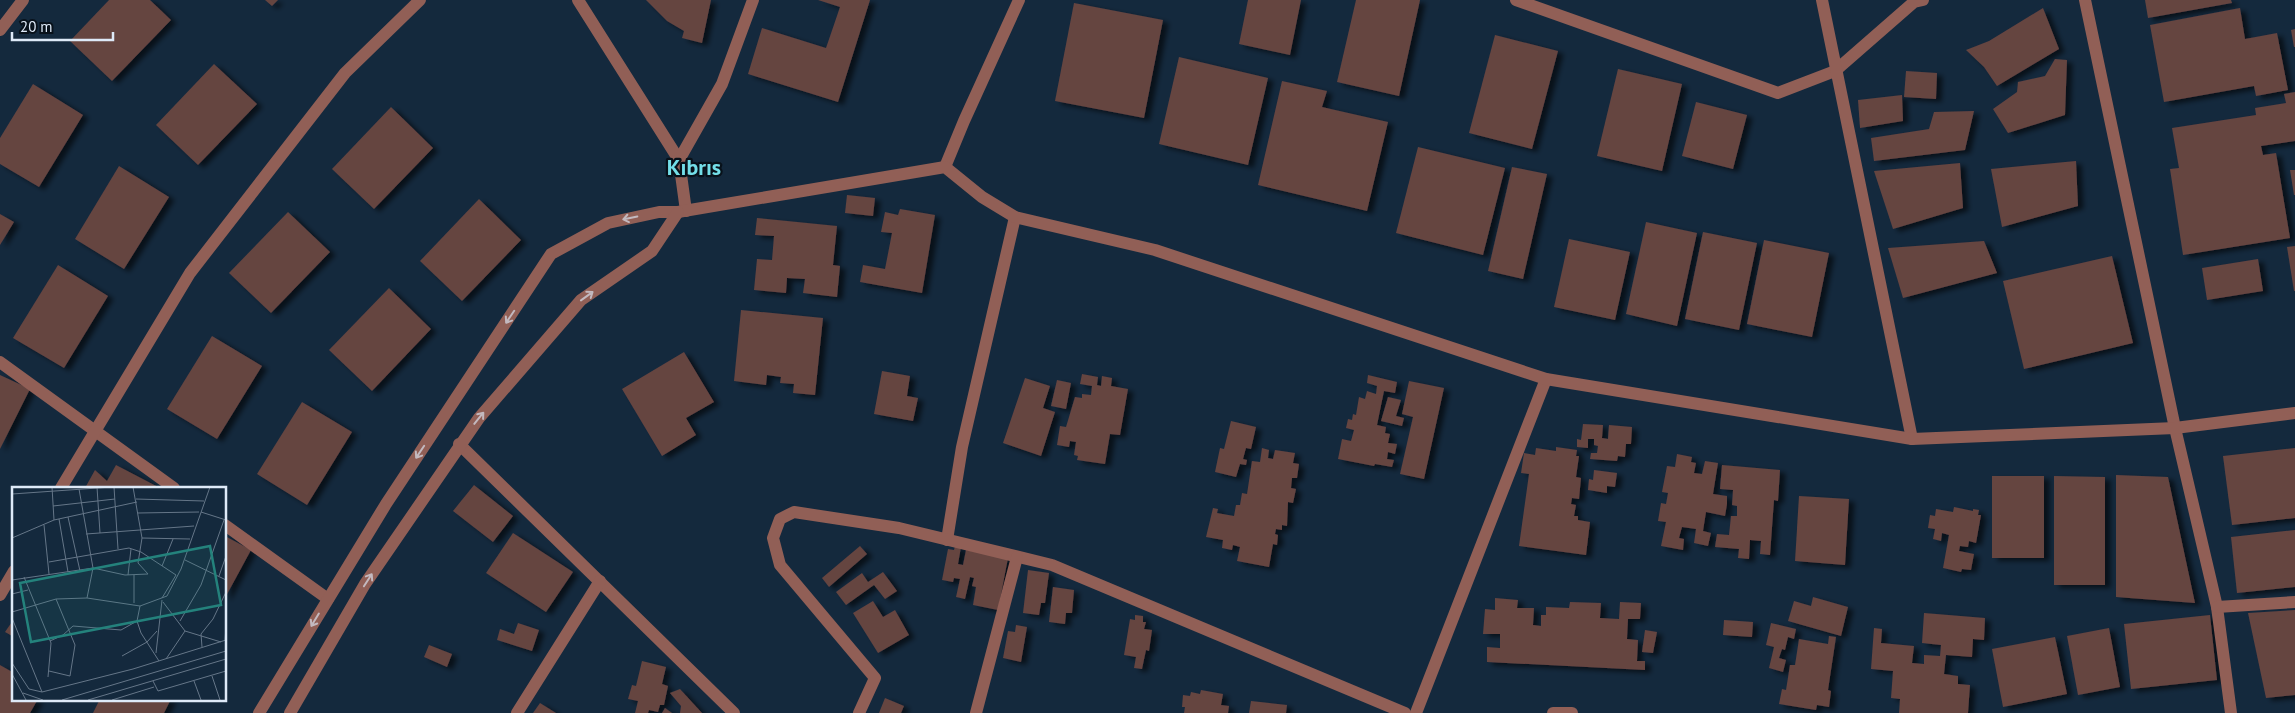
<svg xmlns="http://www.w3.org/2000/svg" width="2295" height="713" viewBox="0 0 2295 713" font-family="'PT Sans',sans-serif">
	<style>
		.building { fill: #654441; filter: url(#shadow) }
		.lines { fill: none; stroke-linecap: round; stroke-linejoin: round }
		.minor { stroke: #915f56; stroke-width: 12 }
		.tertiary { stroke: #915f56; stroke-width: 12 }
		.oneway { stroke: #c3b9bf }
		.labels { text-anchor: middle; stroke-width: 4.5; stroke-linejoin: round; paint-order: stroke }
		.district-label { font-size: 22px; font-weight: bold; fill: #73dee8; stroke: #08111a }
		.inset-road { fill: none; stroke: #657688; stroke-width: 1 }
		.view { fill: #24827c; fill-opacity: 0.15; stroke: #24827c; stroke-width: 2.5 }
		.inset-edge { fill: none; stroke: #deeaf8; stroke-width: 2.5 }
	</style>
	<defs>
		<filter id="shadow"><feDropShadow dx="5.5" dy="3" stdDeviation="2.5" flood-color="#0009"/></filter>
	</defs>
	<rect width="100%" height="100%" fill="#14293d"/>
	<g class="building">
		<path d="M109,0H150L171,20L112,81L70,41Z"/>
		<path d="M265,0H278L272,6Z"/>
		<path d="M646,0H711L702,43L682,38L684,31L667,21Z"/>
		<path d="M818,0H870L838,102L748,74L762,28L826,48L840,7Z"/>
		<path d="M1248,0H1301L1290,55L1239,44Z"/>
		<path d="M1356,0H1420L1399,96L1337,82Z"/>
		<path d="M2145,0H2231L2232,3L2148,18Z"/>
		<path d="M1074,3L1163,20L1144,118L1055,101Z"/>
		<path d="M2043,8L2059,49L1997,86L1984,67L1966,50L1989,41Z"/>
		<path d="M2240,8L2245,39L2277,33L2288,90L2256,96L2254,86L2164,102L2150,25Z"/>
		<path d="M2295,29V47H2294L2291,30Z"/>
		<path d="M1495,35L1558,51L1532,149L1469,133Z"/>
		<path d="M1179,57L1268,78L1248,165L1159,144Z"/>
		<path d="M2055,59L2067,60L2065,115L2008,133L1993,109L2017,92L2018,82L2045,76Z"/>
		<path d="M214,64L257,104L198,165L156,125Z"/>
		<path d="M1618,69L1682,84L1662,171L1597,156Z"/>
		<path d="M1906,71L1937,73L1936,99L1904,97Z"/>
		<path d="M1282,81L1327,91L1322,107L1388,122L1367,211L1258,185Z"/>
		<path d="M33,84L83,115L39,187L0,164V138Z"/>
		<path d="M2295,92V141L2261,146L2263,155L2276,153L2290,238L2183,255L2170,169L2179,168L2172,128L2256,115L2255,108L2286,103L2284,94Z"/>
		<path d="M1902,95L1903,121L1860,128L1858,100Z"/>
		<path d="M1696,102L1747,115L1733,169L1682,156Z"/>
		<path d="M391,107L433,148L374,209L332,169Z"/>
		<path d="M1974,111L1965,150L1874,161L1871,138L1929,129L1934,112Z"/>
		<path d="M1418,147L1505,168L1483,255L1396,233Z"/>
		<path d="M2076,161L2078,206L2002,227L1991,169Z"/>
		<path d="M1960,163L1963,208L1893,229L1874,171Z"/>
		<path d="M119,166L169,197L124,269L75,239Z"/>
		<path d="M1512,167L1547,174L1523,279L1488,271Z"/>
		<path d="M2290,170H2295V195H2294Z"/>
		<path d="M847,195L875,198L873,216L845,213Z"/>
		<path d="M479,199L521,240L462,301L420,261Z"/>
		<path d="M900,209L935,215L922,293L860,282L863,265L885,269L892,233L881,232L885,212L898,215Z"/>
		<path d="M288,212L330,252L271,313L229,273Z"/>
		<path d="M0,214L14,222L0,245Z"/>
		<path d="M757,218L837,226L833,265L840,266L837,297L803,293L805,279L787,278L786,293L754,290L757,259L772,260L774,236L755,235Z"/>
		<path d="M1646,222L1697,233L1677,326L1626,314Z"/>
		<path d="M1703,232L1757,243L1739,330L1685,319Z"/>
		<path d="M1569,239L1630,252L1615,320L1554,307Z"/>
		<path d="M1764,240L1829,253L1812,337L1747,324Z"/>
		<path d="M1984,241L1997,273L1903,298L1888,248Z"/>
		<path d="M2295,246V291H2294L2287,247Z"/>
		<path d="M2112,256L2133,343L2024,369L2003,281Z"/>
		<path d="M2258,259L2263,291L2207,300L2202,268Z"/>
		<path d="M58,265L108,296L64,368L13,338Z"/>
		<path d="M389,288L431,329L372,391L329,350Z"/>
		<path d="M741,310L823,318L815,395L793,393L794,384L780,383L781,377L767,375L766,385L734,381Z"/>
		<path d="M212,336L262,366L217,439L167,409Z"/>
		<path d="M684,352L714,402L686,418L696,435L662,456L622,389Z"/>
		<path d="M882,371L910,376L907,396L918,398L913,421L874,414Z"/>
		<path d="M1082,374L1098,377L1097,385L1101,386L1102,376L1112,378L1111,386L1128,389L1120,435L1110,434L1105,464L1077,460L1078,456L1074,455L1076,442L1070,441L1069,447L1057,445L1060,426L1066,427L1075,397L1082,398V394L1091,395L1092,386L1080,384Z"/>
		<path d="M0,375L30,389L0,449Z"/>
		<path d="M1368,375L1397,382L1395,393L1384,391L1377,425L1386,427L1385,433L1390,434L1388,443L1397,444L1395,454L1388,452L1387,459L1394,460L1392,467L1375,464L1374,466L1338,459L1342,439L1351,441L1354,430L1346,428L1348,419L1352,420L1353,414L1356,415L1359,397L1365,399L1367,391L1376,394L1377,386L1367,383Z"/>
		<path d="M1025,378L1050,386L1043,408L1055,412L1041,456L1003,443Z"/>
		<path d="M1057,380L1071,383L1066,409L1051,406Z"/>
		<path d="M1409,381L1444,388L1424,479L1400,474L1413,417L1402,414Z"/>
		<path d="M1388,397L1401,400L1396,416L1404,418L1402,426L1381,421Z"/>
		<path d="M302,402L352,432L307,505L257,474Z"/>
		<path d="M1231,421L1256,427L1251,449L1246,448L1243,459L1247,460L1246,465L1240,464L1236,477L1215,472L1220,448L1224,449Z"/>
		<path d="M1583,424L1603,425L1602,438L1608,439L1609,425L1632,427L1631,444H1626L1625,457L1618,456L1617,461L1590,459L1591,453H1597L1598,446L1594,445V439H1588V448L1577,447V439L1581,440Z"/>
		<path d="M1556,447L1577,450L1576,456H1579L1576,477L1581,478L1579,499L1572,498L1571,504L1576,505L1574,516H1578V520L1590,522L1586,555L1519,546L1529,474L1521,473L1524,453L1535,455L1536,448L1556,451Z"/>
		<path d="M1262,448L1269,450L1268,458L1273,459L1275,450L1295,453L1293,463L1299,464L1297,478H1292L1291,488L1296,489L1293,503L1288,502L1287,526L1282,525V530L1276,529L1275,534L1278,535L1277,545L1273,544L1269,567L1237,561L1240,547L1233,545L1232,550L1222,548L1223,540L1206,537L1213,508L1218,509L1217,513L1234,516L1236,505H1240L1242,493L1247,494L1252,461L1260,462Z"/>
		<path d="M2295,448V518L2232,525L2223,456Z"/>
		<path d="M1677,454L1692,457L1691,462L1696,463L1694,473L1702,474L1705,461L1718,463L1713,494L1727,496V504L1725,516L1706,512L1703,531L1711,533L1708,546L1694,543L1696,529L1682,527L1679,538L1684,539L1683,550L1661,546L1666,522L1658,521L1661,503L1666,504L1668,493L1662,492L1667,466L1675,467Z"/>
		<path d="M116,465L160,488H85L95,470L107,481Z"/>
		<path d="M1722,465L1780,470L1778,501L1774,500L1770,555L1760,554L1761,541L1750,540L1749,559L1738,558L1739,549L1715,547L1717,534L1729,535L1731,516H1737V506L1732,505L1733,490L1720,489Z"/>
		<path d="M1594,470L1617,473L1615,487L1607,486V493L1588,490L1589,479L1593,480Z"/>
		<path d="M2116,475L2168,477L2195,603L2116,597Z"/>
		<rect x="1992" y="476" width="52" height="82"/>
		<path d="M2054,476L2105,477V585H2054Z"/>
		<path d="M474,485L513,516L493,542L453,511Z"/>
		<path d="M1799,496L1849,499L1845,565L1795,561Z"/>
		<path d="M1954,507L1973,511V509L1979,510L1978,515H1981L1976,543L1969,541L1968,547L1960,546L1959,551L1974,554L1971,570L1962,569L1961,572L1943,568L1949,535L1942,533L1941,541L1933,539L1935,529L1928,528L1930,515L1935,516L1936,509L1953,512Z"/>
		<path d="M2295,530V587L2237,593L2231,537Z"/>
		<path d="M513,533L573,572L546,612L486,573Z"/>
		<path d="M225,536L251,550L225,598Z"/>
		<path d="M860,546L867,554L829,587L822,578Z"/>
		<path d="M955,546L961,547L958,564L963,565L966,550L1008,558L998,610L973,605L976,587L972,586L974,578L970,577L965,599L956,597L960,579L954,578L953,582L942,580L948,549L954,550Z"/>
		<path d="M1028,570L1049,573L1045,603H1041L1039,615L1023,613Z"/>
		<path d="M883,572L897,591L885,599L874,585L846,605L836,592L862,573L868,582Z"/>
		<path d="M1053,587L1074,590L1072,613H1066L1065,624L1049,622Z"/>
		<path d="M1813,597L1848,607L1841,636L1788,621L1794,601L1811,606Z"/>
		<path d="M1495,598L1518,600L1517,608H1534L1533,625L1541,626V615H1546V607L1569,608L1570,602L1601,603L1600,618L1619,619L1620,602L1641,603L1640,619H1628L1627,639L1638,640L1637,661H1645V670L1487,662V647L1500,648V634H1483L1485,609L1495,610Z"/>
		<path d="M873,601L883,617L895,610L909,635L878,653L853,613Z"/>
		<path d="M2295,610V695L2266,698L2248,613Z"/>
		<path d="M1924,613L1985,618L1984,640L1973,639L1972,657L1946,655L1944,674L1958,676V684L1970,685L1968,713H1899L1900,699L1891,698L1893,671L1871,669L1874,628L1882,629L1881,643L1914,646L1912,663L1924,664V655L1940,656L1941,645L1922,643Z"/>
		<path d="M1135,615L1143,616V622H1146L1144,629L1152,630L1149,651L1146,650L1142,669L1134,668L1136,657L1124,655L1130,619L1135,620Z"/>
		<path d="M2210,615L2217,680L2131,689L2124,624Z"/>
		<path d="M14,619V637L5,632Z"/>
		<path d="M1724,620L1753,622L1752,637L1723,635Z"/>
		<path d="M518,623L539,630L532,651L497,640L500,629L514,634Z"/>
		<path d="M1771,623L1796,629L1794,639L1788,637L1785,650L1782,649L1779,658L1786,660L1783,672L1769,668L1774,647L1766,645Z"/>
		<path d="M1016,625L1027,627L1021,662L1003,658L1008,631L1015,632Z"/>
		<path d="M2109,628L2120,687L2078,695L2067,636Z"/>
		<path d="M1645,630L1657,632L1653,653L1642,652Z"/>
		<path d="M1829,636L1836,637L1828,690L1831,691L1829,707L1817,705L1816,710L1779,704L1782,689L1786,690L1790,665H1795L1799,639L1828,644Z"/>
		<path d="M2055,637L2067,694L2003,707L1992,649Z"/>
		<path d="M429,645L452,654L447,667L424,657Z"/>
		<path d="M642,661L666,667L662,684L668,686L664,705H660L658,712L649,710L648,713H635L638,701L628,699L632,685L636,686Z"/>
		<path d="M0,665L14,673V699H38L30,713H0Z"/>
		<path d="M680,689L702,713H680L681,706L670,693Z"/>
		<path d="M1201,690L1223,694L1221,705L1229,706L1228,713H1184L1185,707H1182L1183,695L1190,696L1191,692L1200,694Z"/>
		<path d="M885,698L904,706L901,713H879Z"/>
		<path d="M100,699H171L164,713H93Z"/>
		<path d="M1251,701L1287,705L1286,713H1249Z"/>
		<path d="M540,703L556,713H533Z"/>
		<path d="M665,708L672,713H662Z"/>
	</g>
	<g class="lines">
		<g class="minor">
			<path d="M578,0L679,160"/>
			<path d="M1516,0L1778,93L1835,71L1914,2L1923,0"/>
			<path d="M1822,0L1912,439"/>
			<path d="M2085,0L2175,428L2217,607L2231,713"/>
			<path d="M0,30L23,0"/>
			<path d="M945,167L964,121L1019,0"/>
			<path d="M686,211L679,160L722,84L753,0"/>
			<path d="M0,362L174,488"/>
			<path d="M459,444L734,713"/>
			<path d="M61,488L190,273L345,73L420,0"/>
			<path d="M225,525L328,599"/>
			<path d="M947,540L962,447L1015,217"/>
			<path d="M0,595L14,571"/>
			<path d="M2217,607L2295,602"/>
			<path d="M517,713L600,581"/>
			<path d="M859,713L875,678L780,565L773,538L780,519L794,512L899,528L1052,565L1405,713"/>
			<path d="M976,713L1017,557"/>
			<path d="M1416,713L1546,379"/>
			<path d="M1553,713H1572"/>
		</g>
		<g class="tertiary">
			<path d="M259,713L386,504L551,254L608,223L659,212H678L945,167L982,197L1015,217L1155,250L1546,379L1912,439L2175,428L2295,413"/>
			<path d="M290,713L365,584L479,418L581,300L652,251L678,212"/>
		</g>
	</g>
	<defs><path id="oneway-shaft" d="M-6 0H5M1.5-3L5.5 0L1.5 3" fill="none" stroke-width="1.6" stroke-linecap="round" stroke-linejoin="round" transform="scale(1.25)"/></defs>
	<g class="oneway">
		<use href="#oneway-shaft" transform="translate(630 218) rotate(168)"/>
		<use href="#oneway-shaft" transform="translate(587 296) rotate(-36)"/>
		<use href="#oneway-shaft" transform="translate(510 317) rotate(124)"/>
		<use href="#oneway-shaft" transform="translate(479 418) rotate(-51)"/>
		<use href="#oneway-shaft" transform="translate(420 452) rotate(124)"/>
		<use href="#oneway-shaft" transform="translate(368 580) rotate(-57)"/>
		<use href="#oneway-shaft" transform="translate(315 620) rotate(121)"/>
	</g>
	<g class="labels">
		<g class="district-label">
			<text x="694" y="175">Kıbrıs</text>
		</g>
	</g>
	<g transform="translate(12 487)">
		<rect width="214" height="214" fill="#14293d"/>
		<path class="inset-road" d="M40,0L42,33M85,0L88,46M102,0L106,62M67,2L81,81L75,111M0,7L100,0M124,12L192,14M41,19L103,12M189,25L214,33M126,26L187,25M56,30L68,84M47,32L56,85M32,38L37,87M74,47L182,39M0,51L42,33L125,15M130,51L178,52M173,73L214,93M37,75L117,61L129,65L164,88M150,79L161,52M116,88L119,62M207,89L214,69M12,90L39,156L36,190M0,93L81,81L113,88L136,87L126,76L130,51L121,0M0,107L16,103M150,111L164,88M151,115L173,144L209,155M122,116V88M0,125L44,112L75,111L128,119L155,109L169,82L198,0M0,131L30,205M125,134L129,146L147,174M168,134L189,98L212,33M38,154L51,148L61,139L109,143L125,134L128,119M213,154L214,138M190,160L189,147L201,132L214,105M144,166L150,113M110,169L135,155L145,144M154,172L173,144M0,176L17,202L30,205L121,182L214,153M37,184L58,189L63,158L44,112M0,187L14,213M200,189L208,213M141,194L146,204L214,184M182,194L189,213M11,206L31,213M50,213L214,164M76,213L214,172M100,213L142,200"/>
		<path class="view" d="M198,59L209,118L19,155L8,96Z"/>
		<rect width="214" height="214" class="inset-edge"/>
	</g>
	<path d="M12 32v8h101v-8" fill="none" stroke="#deeaf8" stroke-width="2.5"/>
	<text x="20" y="32" font-size="15" fill="#deeaf8" stroke="#08111a" stroke-width="4" paint-order="stroke">20 m</text>
</svg>
